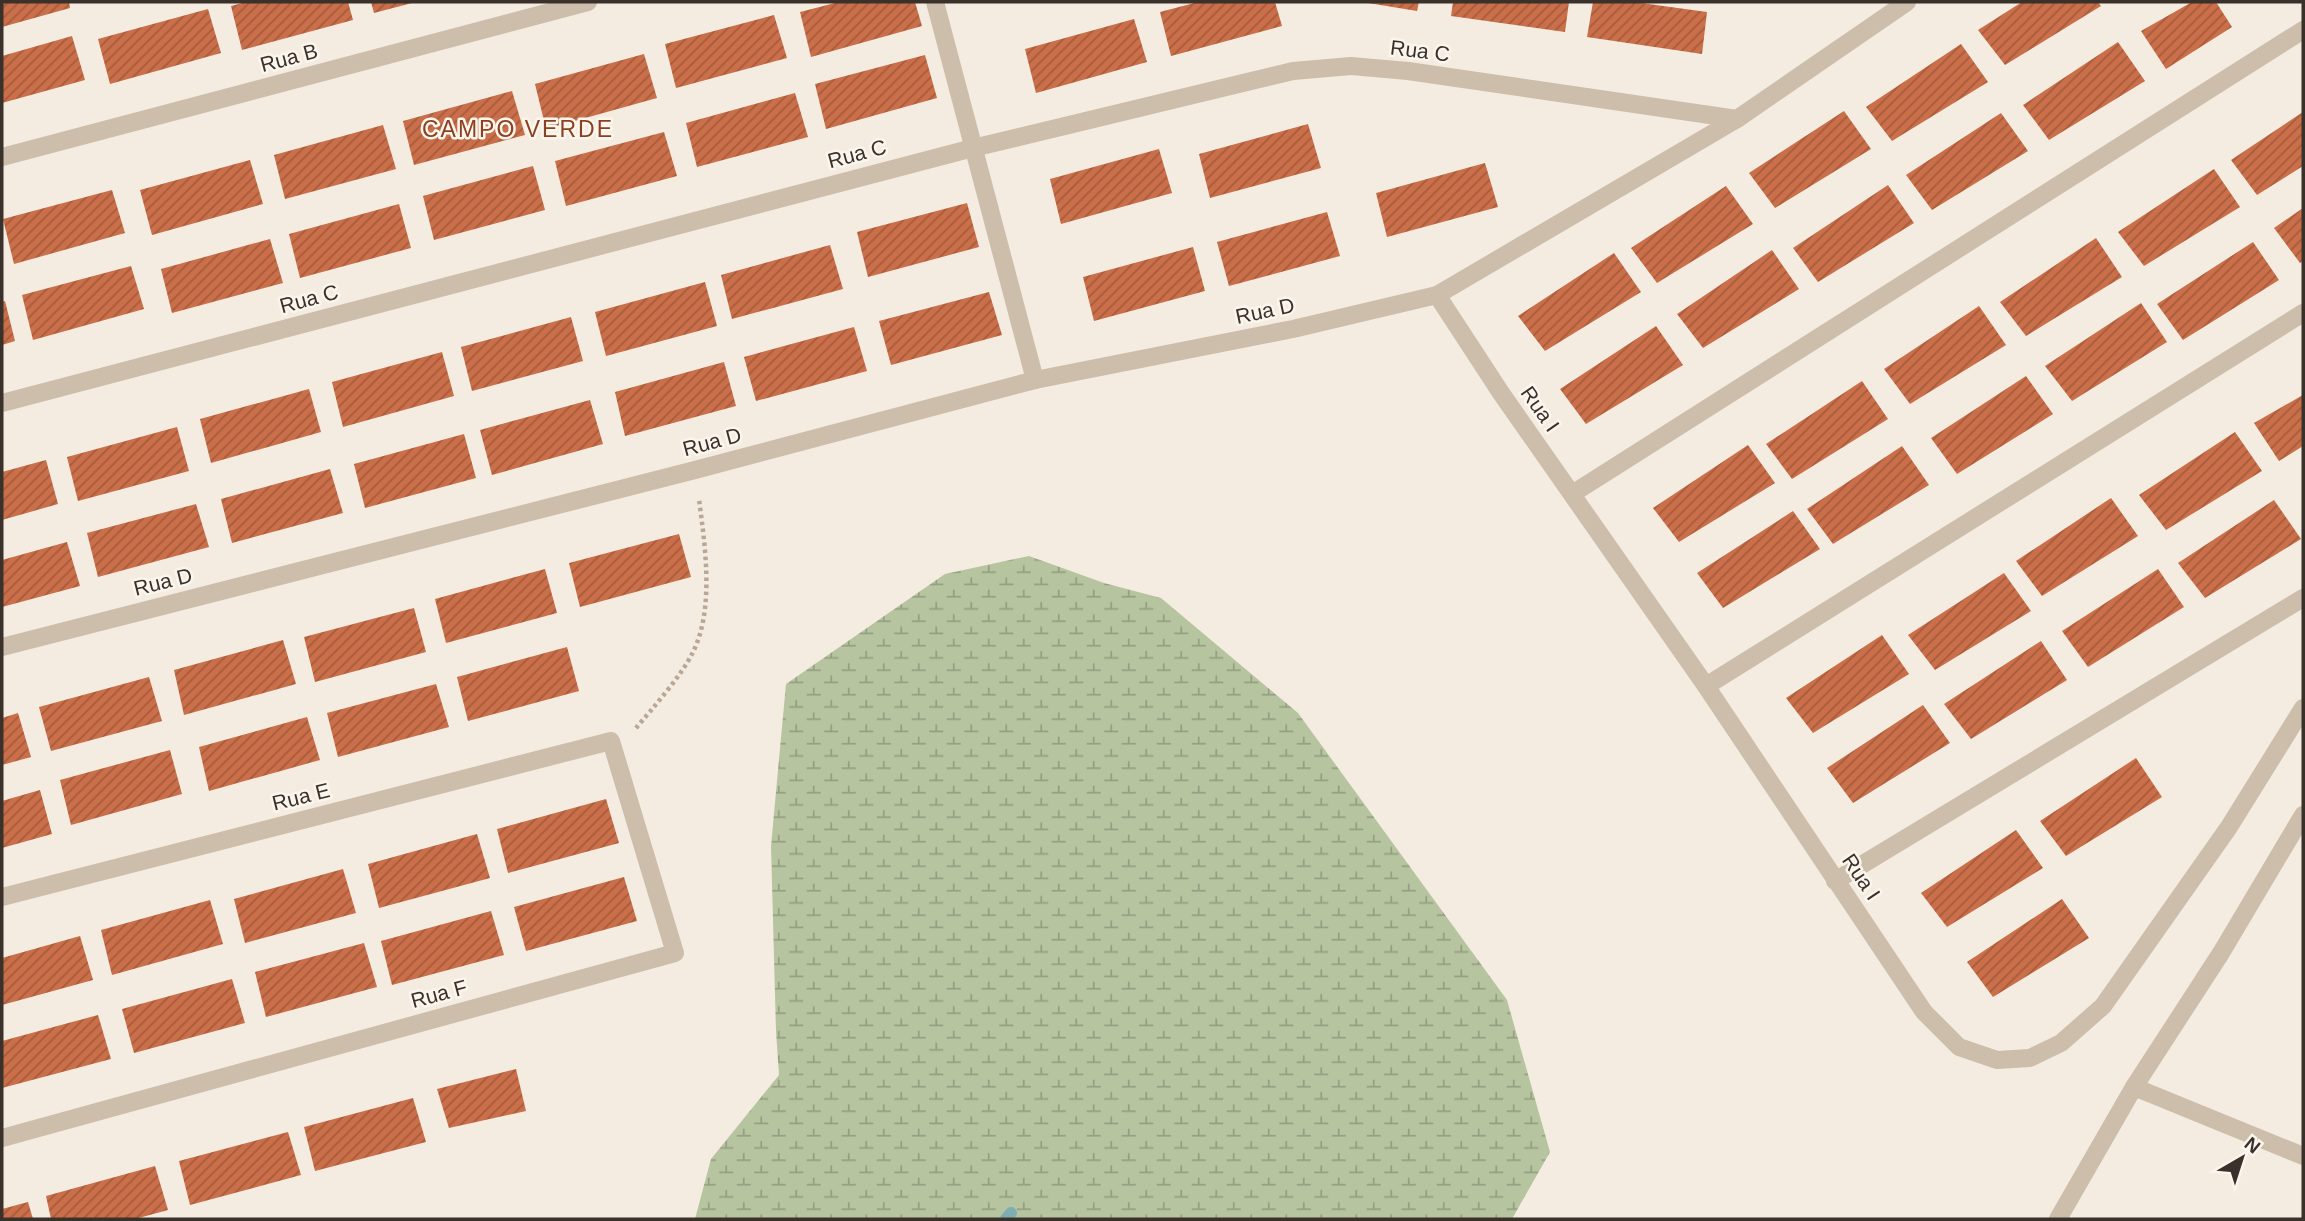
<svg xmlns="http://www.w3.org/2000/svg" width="2305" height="1221" viewBox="0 0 2305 1221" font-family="Helvetica,sans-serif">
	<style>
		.wetland { fill: url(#wetland-marsh) }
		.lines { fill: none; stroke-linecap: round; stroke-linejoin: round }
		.stream { stroke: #7eadb2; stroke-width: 12 }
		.building { fill: url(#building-hatch) }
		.path { stroke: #b9a795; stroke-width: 4.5; stroke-dasharray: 3.5 3.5; stroke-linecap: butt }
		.minor { stroke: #cdbdab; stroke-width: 18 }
		.labels { text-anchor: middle; stroke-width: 5; stroke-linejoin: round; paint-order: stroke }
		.street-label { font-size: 21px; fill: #3b312b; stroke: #fbf6ed }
		.neighbourhood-label { font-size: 23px; letter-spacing: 2px; fill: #8d4020; stroke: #fbf6ed }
	</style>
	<defs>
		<pattern id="wetland-marsh" width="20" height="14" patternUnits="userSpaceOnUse" patternTransform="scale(1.75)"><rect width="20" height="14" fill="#b6c49f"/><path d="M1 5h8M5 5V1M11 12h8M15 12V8" fill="none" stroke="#95a082"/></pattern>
		<pattern id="building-hatch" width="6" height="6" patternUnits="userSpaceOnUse" patternTransform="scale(1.75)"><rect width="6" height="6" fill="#ca6f49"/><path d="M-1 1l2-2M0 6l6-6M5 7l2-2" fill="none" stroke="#a55c3d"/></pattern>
	</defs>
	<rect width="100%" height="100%" fill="#f4ece0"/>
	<path class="wetland" d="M1029,556L1104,583L1161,598L1298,713L1507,1000L1550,1152L1512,1219H695L711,1159L779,1075L776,1031L771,846L786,684L945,574Z"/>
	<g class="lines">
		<path class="stream" d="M1006,1219L1011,1213"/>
	</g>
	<g class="building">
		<path d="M2,2H69L70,8L2,27Z"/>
		<path d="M246,2H348L353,20L242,50L231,6Z"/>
		<path d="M371,2H412V3L374,13Z"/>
		<path d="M839,2H915L922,26L811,57L800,12Z"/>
		<path d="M1198,2H1275L1282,26L1171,56L1160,12Z"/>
		<path d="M1362,2H1419L1417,11Z"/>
		<path d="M1453,2H1569L1565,32L1451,16Z"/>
		<path d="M1593,2H1634L1707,12L1702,54L1587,37Z"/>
		<path d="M2022,2H2098L2101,6L2005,65L1978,30Z"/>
		<path d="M2192,2H2216L2232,27L2166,69L2141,31Z"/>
		<path d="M208,9L221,53L110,84L98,39Z"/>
		<path d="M774,15L787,58L676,88L665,44Z"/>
		<path d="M1134,19L1147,62L1036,93L1025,49Z"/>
		<path d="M72,36L85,80L2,103V56Z"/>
		<path d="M2118,42L2145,81L2049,140L2023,105Z"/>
		<path d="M1961,44L1988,82L1892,141L1866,107Z"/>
		<path d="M644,54L657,98L546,129L535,84Z"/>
		<path d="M925,55L937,98L826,129L815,84Z"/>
		<path d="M512,91L525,135L414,165L403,121Z"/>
		<path d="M795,93L808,137L697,167L686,123Z"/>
		<path d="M1844,111L1871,149L1775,208L1749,173Z"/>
		<path d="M2303,112V166L2257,195L2231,160Z"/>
		<path d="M2001,113L2028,151L1932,210L1906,175Z"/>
		<path d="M1308,124L1321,168L1210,198L1199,154Z"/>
		<path d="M383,125L396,169L285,199L274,155Z"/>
		<path d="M664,132L677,176L566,206L555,161Z"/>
		<path d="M1159,149L1172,193L1061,224L1050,179Z"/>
		<path d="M250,160L263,204L152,235L140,190Z"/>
		<path d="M1485,163L1498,207L1387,237L1376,193Z"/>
		<path d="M533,166L545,210L434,240L423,196Z"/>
		<path d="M2214,169L2240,207L2144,266L2118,232Z"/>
		<path d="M1888,185L1914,223L1818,282L1793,248Z"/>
		<path d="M1726,186L1753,224L1657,283L1631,248Z"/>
		<path d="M112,190L125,233L14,264L3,219Z"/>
		<path d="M967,203L979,247L868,277L857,232Z"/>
		<path d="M399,204L411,248L300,278L289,234Z"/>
		<path d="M2303,208V261L2300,263L2274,228Z"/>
		<path d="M1327,212L1340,256L1229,286L1217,242Z"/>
		<path d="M2096,238L2122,277L2026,336L2000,302Z"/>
		<path d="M270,239L283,283L172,313L161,269Z"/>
		<path d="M2253,242L2279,280L2183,340L2157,304Z"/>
		<path d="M830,245L843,289L732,319L721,275Z"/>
		<path d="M1193,247L1205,291L1094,321L1083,277Z"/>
		<path d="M1772,250L1799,289L1703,348L1677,314Z"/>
		<path d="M1614,253L1641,292L1545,351L1518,316Z"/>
		<path d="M131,266L144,309L33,340L22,295Z"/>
		<path d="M705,282L717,326L606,356L595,312Z"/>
		<path d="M989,292L1002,335L891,365L879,321Z"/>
		<path d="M5,301L15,341L2,345V302Z"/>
		<path d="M2141,303L2167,342L2072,401L2045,366Z"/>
		<path d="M1979,306L2006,345L1910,404L1884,369Z"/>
		<path d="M571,317L583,361L472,391L461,347Z"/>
		<path d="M1656,326L1683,365L1586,424L1560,389Z"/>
		<path d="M854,327L867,371L756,401L744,357Z"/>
		<path d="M442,352L454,396L343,427L332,382Z"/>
		<path d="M724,362L736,406L625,436L615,392Z"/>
		<path d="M2026,376L2053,414L1957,474L1931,438Z"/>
		<path d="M1862,381L1888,419L1792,479L1766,444Z"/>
		<path d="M309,389L321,432L211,463L200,419Z"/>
		<path d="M2303,395V446L2279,461L2254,423Z"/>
		<path d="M590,400L603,444L492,475L480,430Z"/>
		<path d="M177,427L189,471L78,501L67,457Z"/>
		<path d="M2235,432L2262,471L2166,530L2139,495Z"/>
		<path d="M464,434L476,478L365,508L354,464Z"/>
		<path d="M1748,445L1775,483L1679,542L1653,508Z"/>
		<path d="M1902,446L1929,485L1833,544L1807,509Z"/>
		<path d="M46,460L58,504L2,520V472Z"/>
		<path d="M330,469L343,513L232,543L221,499Z"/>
		<path d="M2111,498L2138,536L2042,596L2016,561Z"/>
		<path d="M2274,500L2301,539L2205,598L2178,563Z"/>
		<path d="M196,504L209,547L98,577L87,533Z"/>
		<path d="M1793,511L1820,549L1723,608L1697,573Z"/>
		<path d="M679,534L691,577L580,607L569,563Z"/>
		<path d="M67,542L80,586L2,607V560Z"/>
		<path d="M545,569L557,613L446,643L435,599Z"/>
		<path d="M2158,569L2184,607L2088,667L2062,631Z"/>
		<path d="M2004,573L2031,611L1935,670L1908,635Z"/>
		<path d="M414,608L426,652L315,682L304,637Z"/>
		<path d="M1882,635L1909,674L1813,733L1786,698Z"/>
		<path d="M283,640L296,684L184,715L174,670Z"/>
		<path d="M2041,641L2067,680L1971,739L1944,704Z"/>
		<path d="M567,647L579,691L468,721L457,677Z"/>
		<path d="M149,677L162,721L51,751L39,707Z"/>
		<path d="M436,684L449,727L338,757L327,713Z"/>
		<path d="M1923,705L1950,743L1853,803L1827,768Z"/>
		<path d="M18,713L31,757L2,765V718Z"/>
		<path d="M307,717L320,760L209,791L199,747Z"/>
		<path d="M170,750L182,794L71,825L60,780Z"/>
		<path d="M2136,758L2162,797L2066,856L2040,821Z"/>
		<path d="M40,790L52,834L2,848V801Z"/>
		<path d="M606,799L619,843L508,873L497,829Z"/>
		<path d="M2016,830L2043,868L1947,927L1921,893Z"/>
		<path d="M477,834L490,878L379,908L368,864Z"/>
		<path d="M343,869L356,913L245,943L234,899Z"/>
		<path d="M624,877L637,921L526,951L514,907Z"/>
		<path d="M2062,899L2089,938L1993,997L1967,962Z"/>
		<path d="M210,900L223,944L112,975L101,930Z"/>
		<path d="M491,911L504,955L392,985L381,941Z"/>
		<path d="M80,936L93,980L2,1005V958Z"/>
		<path d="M364,943L377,987L266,1017L255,972Z"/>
		<path d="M232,979L245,1023L134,1053L122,1009Z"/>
		<path d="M98,1015L111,1059L2,1088V1041Z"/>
		<path d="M516,1069L526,1111L449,1128L437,1089Z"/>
		<path d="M413,1098L426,1142L315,1171L304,1127Z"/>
		<path d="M288,1132L301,1175L190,1205L179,1161Z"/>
		<path d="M155,1166L168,1210L135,1219H51L46,1196Z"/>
		<path d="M28,1202L33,1219H2V1209Z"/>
	</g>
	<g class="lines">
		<path class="path" d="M636,728C653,708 681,676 692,654C715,610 705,546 699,499"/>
		<g class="minor">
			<path d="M935,2L1035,380"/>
			<path d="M2,157L588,2"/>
			<path d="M1437,295L1501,393L1706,686L1924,1012L1959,1047L1997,1060L2030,1058L2061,1043L2103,1006L2229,827L2303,708"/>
			<path d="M2,403L973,148L1293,71L1351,66L1408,71L1737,119"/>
			<path d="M1572,494L2303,30"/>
			<path d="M2,647L695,470L1035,380L1293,329L1437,295L1737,119L1907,2"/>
			<path d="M1706,686L2303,313"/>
			<path d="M1835,881L2303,598"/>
			<path d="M2,897L611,741L675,953L2,1138"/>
			<path d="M2134,1087L2303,1156"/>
			<path d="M2058,1219L2134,1087L2221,953L2303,815"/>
		</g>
	</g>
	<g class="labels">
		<g class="street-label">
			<text transform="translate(1420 51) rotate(7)" y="7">Rua C</text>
			<text transform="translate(289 58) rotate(-15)" y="7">Rua B</text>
			<text transform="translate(857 154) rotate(-15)" y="7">Rua C</text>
			<text transform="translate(309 299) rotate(-15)" y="7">Rua C</text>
			<text transform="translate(1265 311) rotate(-12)" y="7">Rua D</text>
			<text transform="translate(1540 409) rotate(55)" y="7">Rua I</text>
			<text transform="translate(712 442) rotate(-15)" y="7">Rua D</text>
			<text transform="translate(163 582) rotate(-14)" y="7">Rua D</text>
			<text transform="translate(301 797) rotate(-14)" y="7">Rua E</text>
			<text transform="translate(1861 877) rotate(56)" y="7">Rua I</text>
			<text transform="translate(439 994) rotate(-15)" y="7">Rua F</text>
		</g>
		<g class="neighbourhood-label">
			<text x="518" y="137">CAMPO VERDE</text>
		</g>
	</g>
	<rect width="2305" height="1221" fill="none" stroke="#3b312b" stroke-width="7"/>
	<g transform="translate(2242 1158) rotate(39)" stroke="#fbf6ed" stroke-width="5" paint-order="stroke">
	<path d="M0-5L12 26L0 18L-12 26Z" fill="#3b312b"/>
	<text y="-10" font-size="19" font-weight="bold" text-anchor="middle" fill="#3b312b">N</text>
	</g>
</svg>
